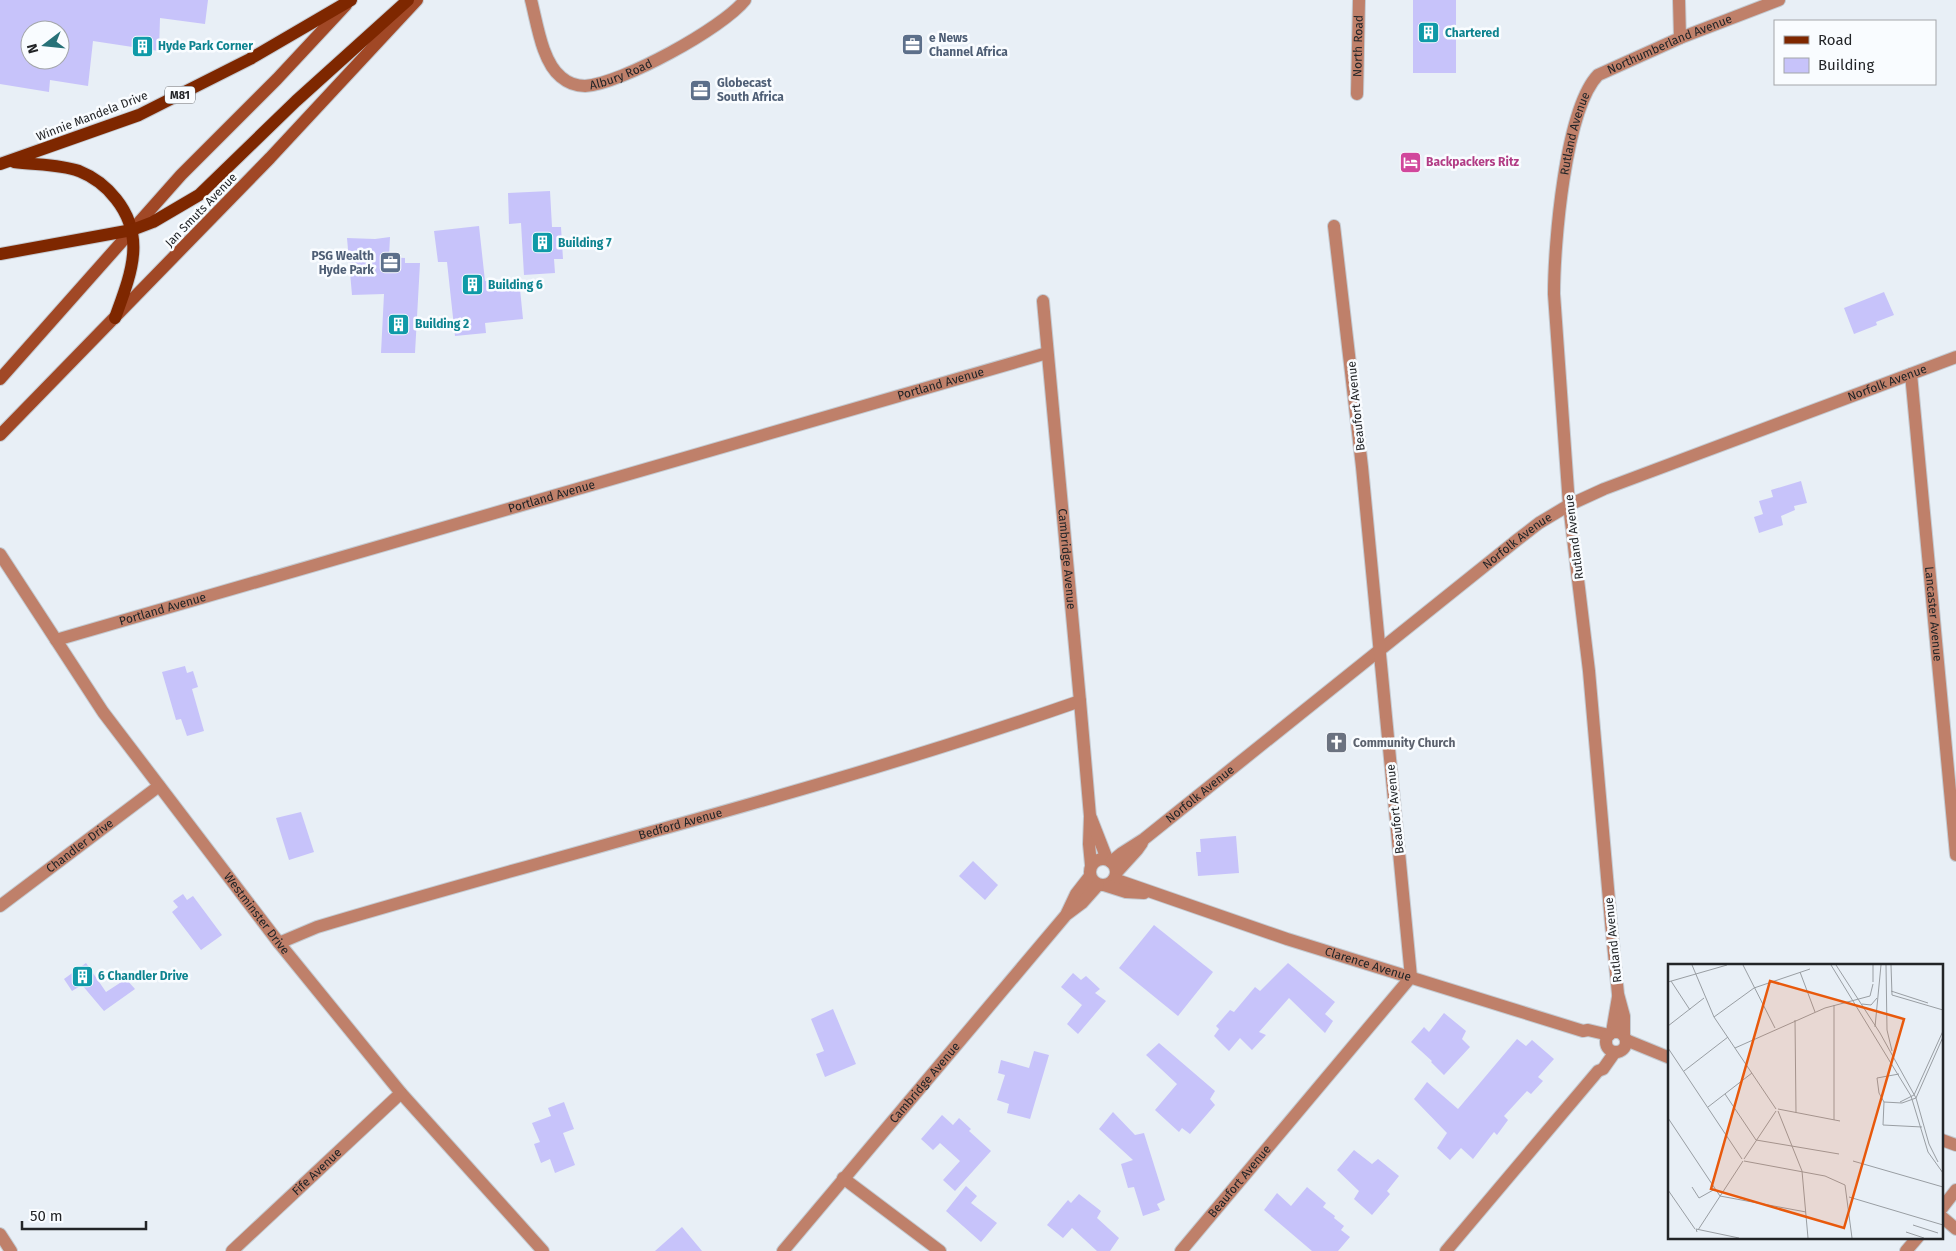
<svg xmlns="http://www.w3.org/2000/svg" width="1956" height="1251" viewBox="0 0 1956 1251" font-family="'Fira Sans',sans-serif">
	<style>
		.building { fill: #c7c3fa; fill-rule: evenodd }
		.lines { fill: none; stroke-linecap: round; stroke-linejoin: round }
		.street-casing { stroke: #c4cad1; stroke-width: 14 }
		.secondary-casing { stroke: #c4cad1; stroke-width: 14 }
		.primary-casing { stroke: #c4cad1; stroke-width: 14 }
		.street { stroke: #bf806a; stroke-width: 12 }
		.secondary { stroke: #a14826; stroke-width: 12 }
		.primary { stroke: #7e2700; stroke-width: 12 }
		.labels { text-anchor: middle; stroke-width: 5; stroke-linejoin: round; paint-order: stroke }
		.shield { fill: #f9fcff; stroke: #626568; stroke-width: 1 }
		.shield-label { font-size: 11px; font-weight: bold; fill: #222427 }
		.culture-label { font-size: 12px; font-weight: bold; fill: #0d838f; stroke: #f9fcff; text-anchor: start }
		.service-label { font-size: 12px; font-weight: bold; fill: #4e5e75; stroke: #f9fcff; text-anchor: start }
		.street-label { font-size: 12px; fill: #222427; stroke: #f9fcff }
		.hotel-label { font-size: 12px; font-weight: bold; fill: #b23c85; stroke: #f9fcff; text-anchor: start }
		.worship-label { font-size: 12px; font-weight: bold; fill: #5b616d; stroke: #f9fcff; text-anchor: start }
		.inset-road { fill: none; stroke: #999ea3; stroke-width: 1 }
		.view { fill: #e8590c; fill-opacity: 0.15; stroke: #e8590c; stroke-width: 2.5 }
		.inset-edge { fill: none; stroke: #222427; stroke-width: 2.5 }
	</style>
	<rect width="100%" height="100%" fill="#e8eff6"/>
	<g class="building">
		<path d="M0,0H208L205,24L160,18L159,51L93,41L88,86L50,80L49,92L0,84ZM30,30H60V60H30Z"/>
		<rect x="1413" y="0" width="43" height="73"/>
		<path d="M550,191L552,227H561L563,259H554L555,273L524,275L521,223L509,224L508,193Z"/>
		<path d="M479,226L485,281L495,279L496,291L520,289L523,319L485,323L486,333L455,336L447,262H438L434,231Z"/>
		<path d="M390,237L389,257L405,258V263H420L415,353H381L384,294L352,295L347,238L375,239Z"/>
		<path d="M1884,292L1894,315L1876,322L1877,325L1854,334L1844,308Z"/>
		<path d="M1801,481L1807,503L1794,506L1795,510L1781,516L1783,525L1759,533L1754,517L1763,514L1759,501L1773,497L1771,490Z"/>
		<path d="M185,666L187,673L193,671L198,687L192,689L204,731L187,736L181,719L176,720L162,672Z"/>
		<path d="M301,812L314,852L289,860L276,818Z"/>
		<path d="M1236,836L1239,873L1198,876L1196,852H1201L1200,839Z"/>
		<path d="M973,861L998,885L985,900L959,876Z"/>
		<path d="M183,894L187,900L193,896L222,935L201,950L172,912L178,907L173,901Z"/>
		<path d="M1154,925L1213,972L1178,1016L1119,968Z"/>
		<path d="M86,963L106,992L126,979L135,989L104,1011L82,985L72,991L64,979Z"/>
		<path d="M1288,963L1335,1002L1325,1014L1333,1021L1325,1033L1289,998L1259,1032L1266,1035L1252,1050L1240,1038L1229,1051L1214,1036L1219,1029L1216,1026L1230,1010L1234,1012L1255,987L1260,991Z"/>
		<path d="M1073,973L1081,980L1086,976L1100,989L1095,993L1106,1001L1078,1034L1067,1024L1082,1005L1061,987Z"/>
		<path d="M833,1009L856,1064L825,1077L816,1054L824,1051L811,1019Z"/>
		<path d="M1444,1013L1466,1031L1462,1039L1470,1047L1444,1075L1431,1062L1432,1061L1411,1042L1424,1027L1429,1032Z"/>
		<path d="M1517,1039L1526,1046L1532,1040L1554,1059L1538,1077L1543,1081L1531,1094L1527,1091L1504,1116L1508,1120L1497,1135L1494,1132L1473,1159L1461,1148L1450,1160L1437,1148L1447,1133L1414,1099L1427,1082L1458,1109Z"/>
		<path d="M1159,1043L1215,1091L1210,1099L1215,1105L1190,1134L1182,1128L1179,1132L1155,1110L1177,1084L1146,1055Z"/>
		<path d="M1034,1051L1049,1055L1030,1119L1007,1113L1009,1104L997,1100L1005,1075L998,1073L1001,1060L1029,1068Z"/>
		<path d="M564,1102L574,1129L563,1133L575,1165L555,1173L550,1159L541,1163L534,1144L540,1142L532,1123L551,1116L548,1108Z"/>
		<path d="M1113,1112L1135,1135L1144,1133L1165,1200L1157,1204L1160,1210L1143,1216L1134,1187L1128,1188L1121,1164L1133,1160L1099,1129Z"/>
		<path d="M942,1115L953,1125L959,1118L971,1129L969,1131L991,1151L955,1191L943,1180L960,1161L940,1143L933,1150L921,1139Z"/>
		<path d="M1354,1150L1372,1164L1378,1159L1399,1176L1387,1191L1390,1194L1372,1215L1354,1199L1359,1191L1337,1170Z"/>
		<path d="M966,1186L977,1196L971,1203L997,1223L981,1242L946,1211Z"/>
		<path d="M1307,1187L1326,1203L1323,1207L1335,1216L1334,1218L1344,1226L1341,1230L1350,1237L1338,1251H1312L1264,1210L1277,1193L1291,1206Z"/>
		<path d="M1079,1194L1101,1211L1097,1218L1119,1238L1110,1251H1097L1072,1228L1063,1238L1047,1225L1068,1200L1071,1203Z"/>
		<path d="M682,1227L702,1251H655Z"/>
	</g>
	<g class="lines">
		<defs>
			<g id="street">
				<path id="s1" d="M531,0C537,23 542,62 561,77C568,83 576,86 585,86C621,84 723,28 745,0"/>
				<path d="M1679,0L1680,38"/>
				<path id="s2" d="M1357,94L1359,0"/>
				<path id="s3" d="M1043,301L1080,701L1090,816L1089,844L1091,865"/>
				<path id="s4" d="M1911,374L1956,855"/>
				<path id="s5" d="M0,554L103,712L279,943L401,1093L543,1251"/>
				<path id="s6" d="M56,640L1047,353"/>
				<path d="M1091,818L1107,859"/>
				<circle cx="1103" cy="872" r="13"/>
				<path id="s7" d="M1111,862L1122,853L1144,839L1517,540L1539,523L1569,505L1604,489L1956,357"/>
				<path d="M1116,873L1137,850L1142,843"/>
				<path id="s8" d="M1114,879L1287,939L1583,1031L1588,1030L1609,1035"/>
				<path d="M1104,885L1126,892L1144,893"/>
				<path id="s9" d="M0,906L159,786"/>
				<path d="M1067,913L1076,894L1090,876"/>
				<path id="s10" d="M279,943L317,927C571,851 829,789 1080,701"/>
				<path d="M1612,1032L1618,997"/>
				<circle cx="1616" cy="1042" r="10"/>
				<path id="s11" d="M1624,1036V1016L1618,994L1611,923L1589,671L1569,505L1554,294C1554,245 1565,109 1598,75L1680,38L1779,0"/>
				<path d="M1626,1040L1670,1058"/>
				<path d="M1942,1140L1956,1145"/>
				<path d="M843,1178L940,1251"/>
				<path d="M1942,1208L1956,1190"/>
				<path d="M1942,1217L1956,1229"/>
				<path d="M0,1234L11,1251"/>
				<path id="s12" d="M232,1251L401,1093"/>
				<path id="s13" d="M783,1251L1066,915L1082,903L1098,885"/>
				<path id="s14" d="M1181,1251L1411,977L1362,467L1334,226"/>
				<path d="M1446,1251L1598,1071L1603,1069L1615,1052"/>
				<path d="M1906,1251L1918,1237"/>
			</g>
			<g id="secondary">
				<path d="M0,379L181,175L277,79L346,5"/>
				<path d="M0,435L270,158L417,0"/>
			</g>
			<g id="primary">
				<path d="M14,162C35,165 59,164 79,171C94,177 106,186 116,199C147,238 130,276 115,318"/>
				<path d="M0,164L139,115L250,59L351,0"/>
				<path d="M0,254L132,230L153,222L199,195L296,101L408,0"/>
			</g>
		</defs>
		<use href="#street" class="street-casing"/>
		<use href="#secondary" class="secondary-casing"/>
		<use href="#primary" class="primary-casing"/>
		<use href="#street" class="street"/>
		<use href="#secondary" class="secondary"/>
		<use href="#primary" class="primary"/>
	</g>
	<defs>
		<symbol id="building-square" viewBox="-11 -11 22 22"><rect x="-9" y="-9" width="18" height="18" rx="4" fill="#0f9aa8" stroke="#f9fcff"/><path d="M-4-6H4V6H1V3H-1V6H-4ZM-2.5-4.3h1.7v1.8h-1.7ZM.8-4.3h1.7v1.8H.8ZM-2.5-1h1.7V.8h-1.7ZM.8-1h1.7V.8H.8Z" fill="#fff"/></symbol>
		<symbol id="office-square" viewBox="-11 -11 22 22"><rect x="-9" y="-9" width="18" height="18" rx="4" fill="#5c6f8a" stroke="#f9fcff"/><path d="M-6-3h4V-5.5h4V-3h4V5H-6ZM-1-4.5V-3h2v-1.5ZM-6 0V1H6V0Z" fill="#fff"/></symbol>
		<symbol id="hotel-square" viewBox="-11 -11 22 22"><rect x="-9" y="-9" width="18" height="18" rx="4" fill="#d1479c" stroke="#f9fcff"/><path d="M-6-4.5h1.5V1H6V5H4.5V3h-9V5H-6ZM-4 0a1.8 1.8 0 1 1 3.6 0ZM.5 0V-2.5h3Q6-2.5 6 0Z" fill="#fff"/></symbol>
		<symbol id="church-square" viewBox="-11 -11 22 22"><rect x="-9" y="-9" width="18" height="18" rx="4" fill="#6b7280" stroke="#f9fcff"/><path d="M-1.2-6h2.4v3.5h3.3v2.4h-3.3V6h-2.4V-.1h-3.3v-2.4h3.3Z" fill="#fff"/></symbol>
	</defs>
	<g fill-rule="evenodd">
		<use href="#building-square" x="1416" y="20" width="25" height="25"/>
		<use href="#office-square" x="900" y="32" width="25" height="25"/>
		<use href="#building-square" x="130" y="34" width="25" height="25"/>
		<use href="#office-square" x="688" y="78" width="25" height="25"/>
		<use href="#hotel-square" x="1398" y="150" width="25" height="25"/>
		<use href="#building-square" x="530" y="230" width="25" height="25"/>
		<use href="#office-square" x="378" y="250" width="25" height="25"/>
		<use href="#building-square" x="460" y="272" width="25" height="25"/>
		<use href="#building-square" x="386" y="312" width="25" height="25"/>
		<use href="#church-square" x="1324" y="730" width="25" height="25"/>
		<use href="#building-square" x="70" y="964" width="25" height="25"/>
	</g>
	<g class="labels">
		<rect class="shield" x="165" y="86.5" width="30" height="17" rx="4"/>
		<g class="shield-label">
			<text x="180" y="99">M81</text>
		</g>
		<g class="culture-label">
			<text x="1445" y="37">Chartered</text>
			<text x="158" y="50">Hyde Park Corner</text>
			<text x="558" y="247">Building 7</text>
			<text x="488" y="289">Building 6</text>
			<text x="415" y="328">Building 2</text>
			<text x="98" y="980">6 Chandler Drive</text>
		</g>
		<g class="service-label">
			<text x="929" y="42">e News<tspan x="929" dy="14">Channel Africa</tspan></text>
			<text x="717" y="87">Globecast<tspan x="717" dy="14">South Africa</tspan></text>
			<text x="374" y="260" text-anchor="end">PSG Wealth<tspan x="374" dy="14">Hyde Park</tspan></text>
		</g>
		<g class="street-label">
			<text dy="4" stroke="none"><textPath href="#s11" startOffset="1050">Northumberland Avenue</textPath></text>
			<text dy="4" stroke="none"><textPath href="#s2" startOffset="48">North Road</textPath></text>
			<text dy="4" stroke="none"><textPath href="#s1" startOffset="148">Albury Road</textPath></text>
			<text transform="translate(92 116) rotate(-21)" y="4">Winnie Mandela Drive</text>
			<text dy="4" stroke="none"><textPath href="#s11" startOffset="908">Rutland Avenue</textPath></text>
			<text transform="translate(201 210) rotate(-46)" y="4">Jan Smuts Avenue</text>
			<text dy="4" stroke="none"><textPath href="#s7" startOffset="922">Norfolk Avenue</textPath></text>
			<text dy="4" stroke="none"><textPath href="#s6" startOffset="921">Portland Avenue</textPath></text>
			<text transform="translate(1356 406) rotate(-96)" y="4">Beaufort Avenue</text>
			<text dy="4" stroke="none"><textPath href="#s6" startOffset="516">Portland Avenue</textPath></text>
			<text transform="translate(1574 537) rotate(-97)" y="4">Rutland Avenue</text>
			<text dy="4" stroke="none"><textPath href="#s7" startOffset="518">Norfolk Avenue</textPath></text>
			<text dy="4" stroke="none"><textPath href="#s3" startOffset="259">Cambridge Avenue</textPath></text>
			<text dy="4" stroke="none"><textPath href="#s6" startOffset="111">Portland Avenue</textPath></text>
			<text dy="4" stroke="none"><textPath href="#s4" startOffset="241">Lancaster Avenue</textPath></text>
			<text dy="4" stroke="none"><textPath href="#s7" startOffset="112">Norfolk Avenue</textPath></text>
			<text transform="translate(1395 809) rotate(-96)" y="4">Beaufort Avenue</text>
			<text dy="4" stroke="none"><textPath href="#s10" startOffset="419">Bedford Avenue</textPath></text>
			<text dy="4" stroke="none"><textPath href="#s9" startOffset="100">Chandler Drive</textPath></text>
			<text dy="4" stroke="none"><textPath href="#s5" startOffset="442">Westminster Drive</textPath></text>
			<text transform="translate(1613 940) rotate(-96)" y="4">Rutland Avenue</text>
			<text dy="4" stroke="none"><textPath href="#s8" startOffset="268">Clarence Avenue</textPath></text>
			<text dy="4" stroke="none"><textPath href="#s13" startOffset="220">Cambridge Avenue</textPath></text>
			<text dy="4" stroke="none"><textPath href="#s12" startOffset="116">Fife Avenue</textPath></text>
			<text dy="4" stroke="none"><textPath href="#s14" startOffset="91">Beaufort Avenue</textPath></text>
		</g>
		<g class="hotel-label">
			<text x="1426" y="166">Backpackers Ritz</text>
		</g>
		<g class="worship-label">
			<text x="1353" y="747">Community Church</text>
		</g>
	</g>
	<g transform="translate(1668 964)">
		<rect width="275" height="275" fill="#e8eff6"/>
		<path class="inset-road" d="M24,1L46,53L108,145M75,1L107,64M163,1L243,132L260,188L275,209M168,1L212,69L248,134L261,180L270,198M218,1L219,66L224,87M223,1L224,31L275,46M132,8L147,48M3,17L22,46M0,18L59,1M205,18V1M223,27L260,39M194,40L203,41L209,34M166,41V156M46,53L86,24L142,5M127,56L128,149M0,62L36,34M207,63L213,1M0,84L74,195M67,84L157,44L202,32L205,20M16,107L60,73M231,110L209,114L211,129L216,138L234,139L248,134L275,73M57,130L88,176L171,190M216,138L215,161L254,163M232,138L246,131L275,67M40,143L84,109M110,145L172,157M110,147L134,207L140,274M0,154L52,232L138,248M76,195L108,147M76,197L157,212L177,221L184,274M185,197L275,223M24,223L31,234L47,225M0,226L27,265M181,233L275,261M245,261L270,269M30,266L75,197M29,268L28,265L71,274M238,268L256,274"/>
		<path class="view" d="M102,17L236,55L176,264L43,225Z"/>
		<rect width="275" height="275" class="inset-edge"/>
	</g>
	<rect x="1774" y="20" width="162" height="65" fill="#f9fcff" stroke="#a3a6a9"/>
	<rect x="1784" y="36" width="25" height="8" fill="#7e2700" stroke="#a3a6a9"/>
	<text x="1818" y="45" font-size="15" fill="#222427">Road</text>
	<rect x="1784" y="58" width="25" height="15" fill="#c7c3fa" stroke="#a3a6a9"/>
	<text x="1818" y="70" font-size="15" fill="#222427">Building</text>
	<g transform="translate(45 45) rotate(254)"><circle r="24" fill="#f9fcff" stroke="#a3a6a9"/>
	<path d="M0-4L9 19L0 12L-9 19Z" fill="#277178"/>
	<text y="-8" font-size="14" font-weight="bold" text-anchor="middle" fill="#222427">N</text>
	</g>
	<path d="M22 1221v8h124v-8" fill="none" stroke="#222427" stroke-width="2.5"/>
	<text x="30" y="1221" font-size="15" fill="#222427" stroke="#f9fcff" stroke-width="4" paint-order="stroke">50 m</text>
</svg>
